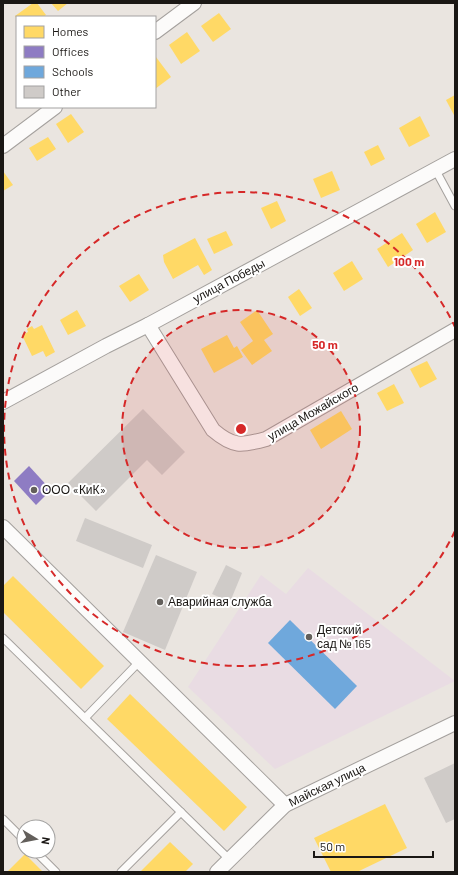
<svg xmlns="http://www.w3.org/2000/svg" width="458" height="875" viewBox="0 0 458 875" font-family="Barlow,sans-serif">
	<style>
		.education { fill: #e9dce3 }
		.homes { fill: #ffd966 }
		.offices { fill: #8e7cc3 }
		.schools { fill: #6fa8dc }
		.building { fill: #cfcbc8 }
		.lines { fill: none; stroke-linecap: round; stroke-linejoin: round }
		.lane-casing { stroke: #a4a09d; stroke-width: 9 }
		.street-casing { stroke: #a4a09d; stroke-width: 16 }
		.lane { stroke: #fcfbfa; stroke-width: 7 }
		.street { stroke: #fcfbfa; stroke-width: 14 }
		.ring { fill: none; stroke: #d62828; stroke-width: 2; stroke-dasharray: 7 5 }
		.poi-dot { fill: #635f5b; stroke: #fff; stroke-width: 1.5 }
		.labels { text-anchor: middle; stroke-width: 4; stroke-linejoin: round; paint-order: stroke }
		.street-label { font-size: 12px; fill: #1a1714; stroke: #fff }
		.poi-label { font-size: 12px; fill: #1a1714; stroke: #fff; text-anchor: start }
		.centre { fill: #d62828; stroke: #fff; stroke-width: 2 }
		.ring-label { font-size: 12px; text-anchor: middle; font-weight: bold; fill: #d62828; stroke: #fff; stroke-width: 4; stroke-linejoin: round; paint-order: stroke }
	</style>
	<rect width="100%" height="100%" fill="#eae5e0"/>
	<path class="education" d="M308,568L455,681L275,769L188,687L261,575L286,594Z"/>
	<g class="homes">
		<path d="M33,3H37L46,15L43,17H17V19L15,16Z"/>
		<path d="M51,3H68L58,11Z"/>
		<path d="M219,13L231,29L213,42L201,26Z"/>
		<path d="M187,32L200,51L181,64L169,45Z"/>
		<path d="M156,57L171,77L155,89V58Z"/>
		<path d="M455,95V117L446,100Z"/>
		<path d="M71,114L84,132L68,143L56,124Z"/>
		<path d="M420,116L430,136L409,147L399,128Z"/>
		<path d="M48,137L56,149L37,161L29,148Z"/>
		<path d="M378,145L385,159L371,166L364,152Z"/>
		<path d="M3,171L13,185L3,191Z"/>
		<path d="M332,171L340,190L321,198L313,179Z"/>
		<path d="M277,201L286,221L271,229L261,208Z"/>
		<path d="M435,212L446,232L427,243L416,224Z"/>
		<path d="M226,231L233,245L214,254L207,239Z"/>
		<path d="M402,233L413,250L388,267L377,249Z"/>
		<path d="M195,238L212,270L204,275L198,265L173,279L164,262L163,255Z"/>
		<path d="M352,261L363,279L344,291L333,273Z"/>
		<path d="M139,274L149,290L130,302L119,286Z"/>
		<path d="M299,289L312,308L300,316L288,297Z"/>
		<path d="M77,310L86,326L68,335L60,320Z"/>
		<path d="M257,310L273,334L264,340L272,351L252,365L241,350L253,341L240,322Z"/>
		<path d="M42,325L55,352L46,357L43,351L32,356L22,335L28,332L27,329L32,326L34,329Z"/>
		<path d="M227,335L234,348L237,346L243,357L214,373L201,349Z"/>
		<path d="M427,361L437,379L420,388L410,369Z"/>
		<path d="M394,384L404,403L387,411L377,393Z"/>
		<path d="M341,411L352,429L321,449L310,430Z"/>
		<path d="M13,576L104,666L81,689L3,612V586Z"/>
		<path d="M130,694L247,807L224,831L107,719Z"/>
		<path d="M385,804L407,848L357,872H331L314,838Z"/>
		<path d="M170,842L193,864L185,872H140Z"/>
		<path d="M25,854L43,872H7Z"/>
	</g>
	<path class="offices" d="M29,466L51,490L36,505L14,481Z"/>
	<path class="schools" d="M290,620L357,686L335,709L268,643Z"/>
	<g class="building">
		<path d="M143,409L185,452L162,475L147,460L96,511L68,483Z"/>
		<path d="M85,518L152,545L143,568L76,541Z"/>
		<path d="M156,555L197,572L165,650L123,632Z"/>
		<path d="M226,565L242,573L230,602L212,594Z"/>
		<path d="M455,763V819L446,823L424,778Z"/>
	</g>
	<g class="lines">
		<defs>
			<g id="lane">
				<path d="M435,169L455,206"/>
				<path d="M3,638L229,859"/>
				<path d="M85,718L139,662"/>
				<path d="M3,819L24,840"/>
				<path d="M35,851L56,872"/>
				<path d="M121,872L181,812"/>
			</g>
			<g id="street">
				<path d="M155,32L194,3"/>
				<path d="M3,146L55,107"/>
				<path d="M148,325L213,430C233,447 241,446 266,439L455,330"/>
				<path d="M3,402L106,346L148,325L455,159"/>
				<path d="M3,527L285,805"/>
				<path d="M217,872L285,805L455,723"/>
			</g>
		</defs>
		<use href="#lane" class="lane-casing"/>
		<use href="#street" class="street-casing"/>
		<use href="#lane" class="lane"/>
		<use href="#street" class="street"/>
	</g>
	<circle cx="241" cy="429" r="119" fill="#d62828" fill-opacity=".12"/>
	<g class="ring">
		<circle cx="241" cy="429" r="119"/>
		<path d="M455 531A237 237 0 1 1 455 327"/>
	</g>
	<g class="poi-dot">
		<circle cx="34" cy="490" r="4"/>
		<circle cx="160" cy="602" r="4"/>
		<circle cx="309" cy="637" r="4"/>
	</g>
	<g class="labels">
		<g class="street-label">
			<text transform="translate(229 281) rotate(-28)" y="4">улица Победы</text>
			<text transform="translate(313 412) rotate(-30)" y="4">улица Можайского</text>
			<text transform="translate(327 785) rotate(-26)" y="4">Майская улица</text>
		</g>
		<g class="poi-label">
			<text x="42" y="494">ООО «КиК»</text>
			<text x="168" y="606">Аварийная служба</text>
			<text x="317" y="634">Детский<tspan x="317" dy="14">сад № 165</tspan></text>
		</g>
	</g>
	<circle cx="241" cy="429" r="6" class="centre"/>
	<g class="ring-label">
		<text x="409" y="266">100 m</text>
		<text x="325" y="349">50 m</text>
	</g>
	<rect width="458" height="875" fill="none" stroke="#1a1714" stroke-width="8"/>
	<rect x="16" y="16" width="140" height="92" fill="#ffffff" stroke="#a3a2a1"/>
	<rect x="24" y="26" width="20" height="12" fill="#ffd966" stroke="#a3a2a1"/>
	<text x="52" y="36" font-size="12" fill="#1a1714">Homes</text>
	<rect x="24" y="46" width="20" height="12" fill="#8e7cc3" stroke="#a3a2a1"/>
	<text x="52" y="56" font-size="12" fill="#1a1714">Offices</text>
	<rect x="24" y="66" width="20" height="12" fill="#6fa8dc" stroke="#a3a2a1"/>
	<text x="52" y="76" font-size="12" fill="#1a1714">Schools</text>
	<rect x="24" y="86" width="20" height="12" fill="#cfcbc8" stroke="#a3a2a1"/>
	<text x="52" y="96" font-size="12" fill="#1a1714">Other</text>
	<g transform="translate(36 839) rotate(100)"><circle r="19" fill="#ffffff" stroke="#a3a2a1"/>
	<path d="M0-3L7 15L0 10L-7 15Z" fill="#635f5b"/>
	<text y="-6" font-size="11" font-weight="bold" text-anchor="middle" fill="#1a1714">N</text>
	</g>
	<path d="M314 851v6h119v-6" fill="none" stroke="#1a1714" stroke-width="2"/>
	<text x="320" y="851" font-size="12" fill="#1a1714" stroke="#ffffff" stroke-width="3" paint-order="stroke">50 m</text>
</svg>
